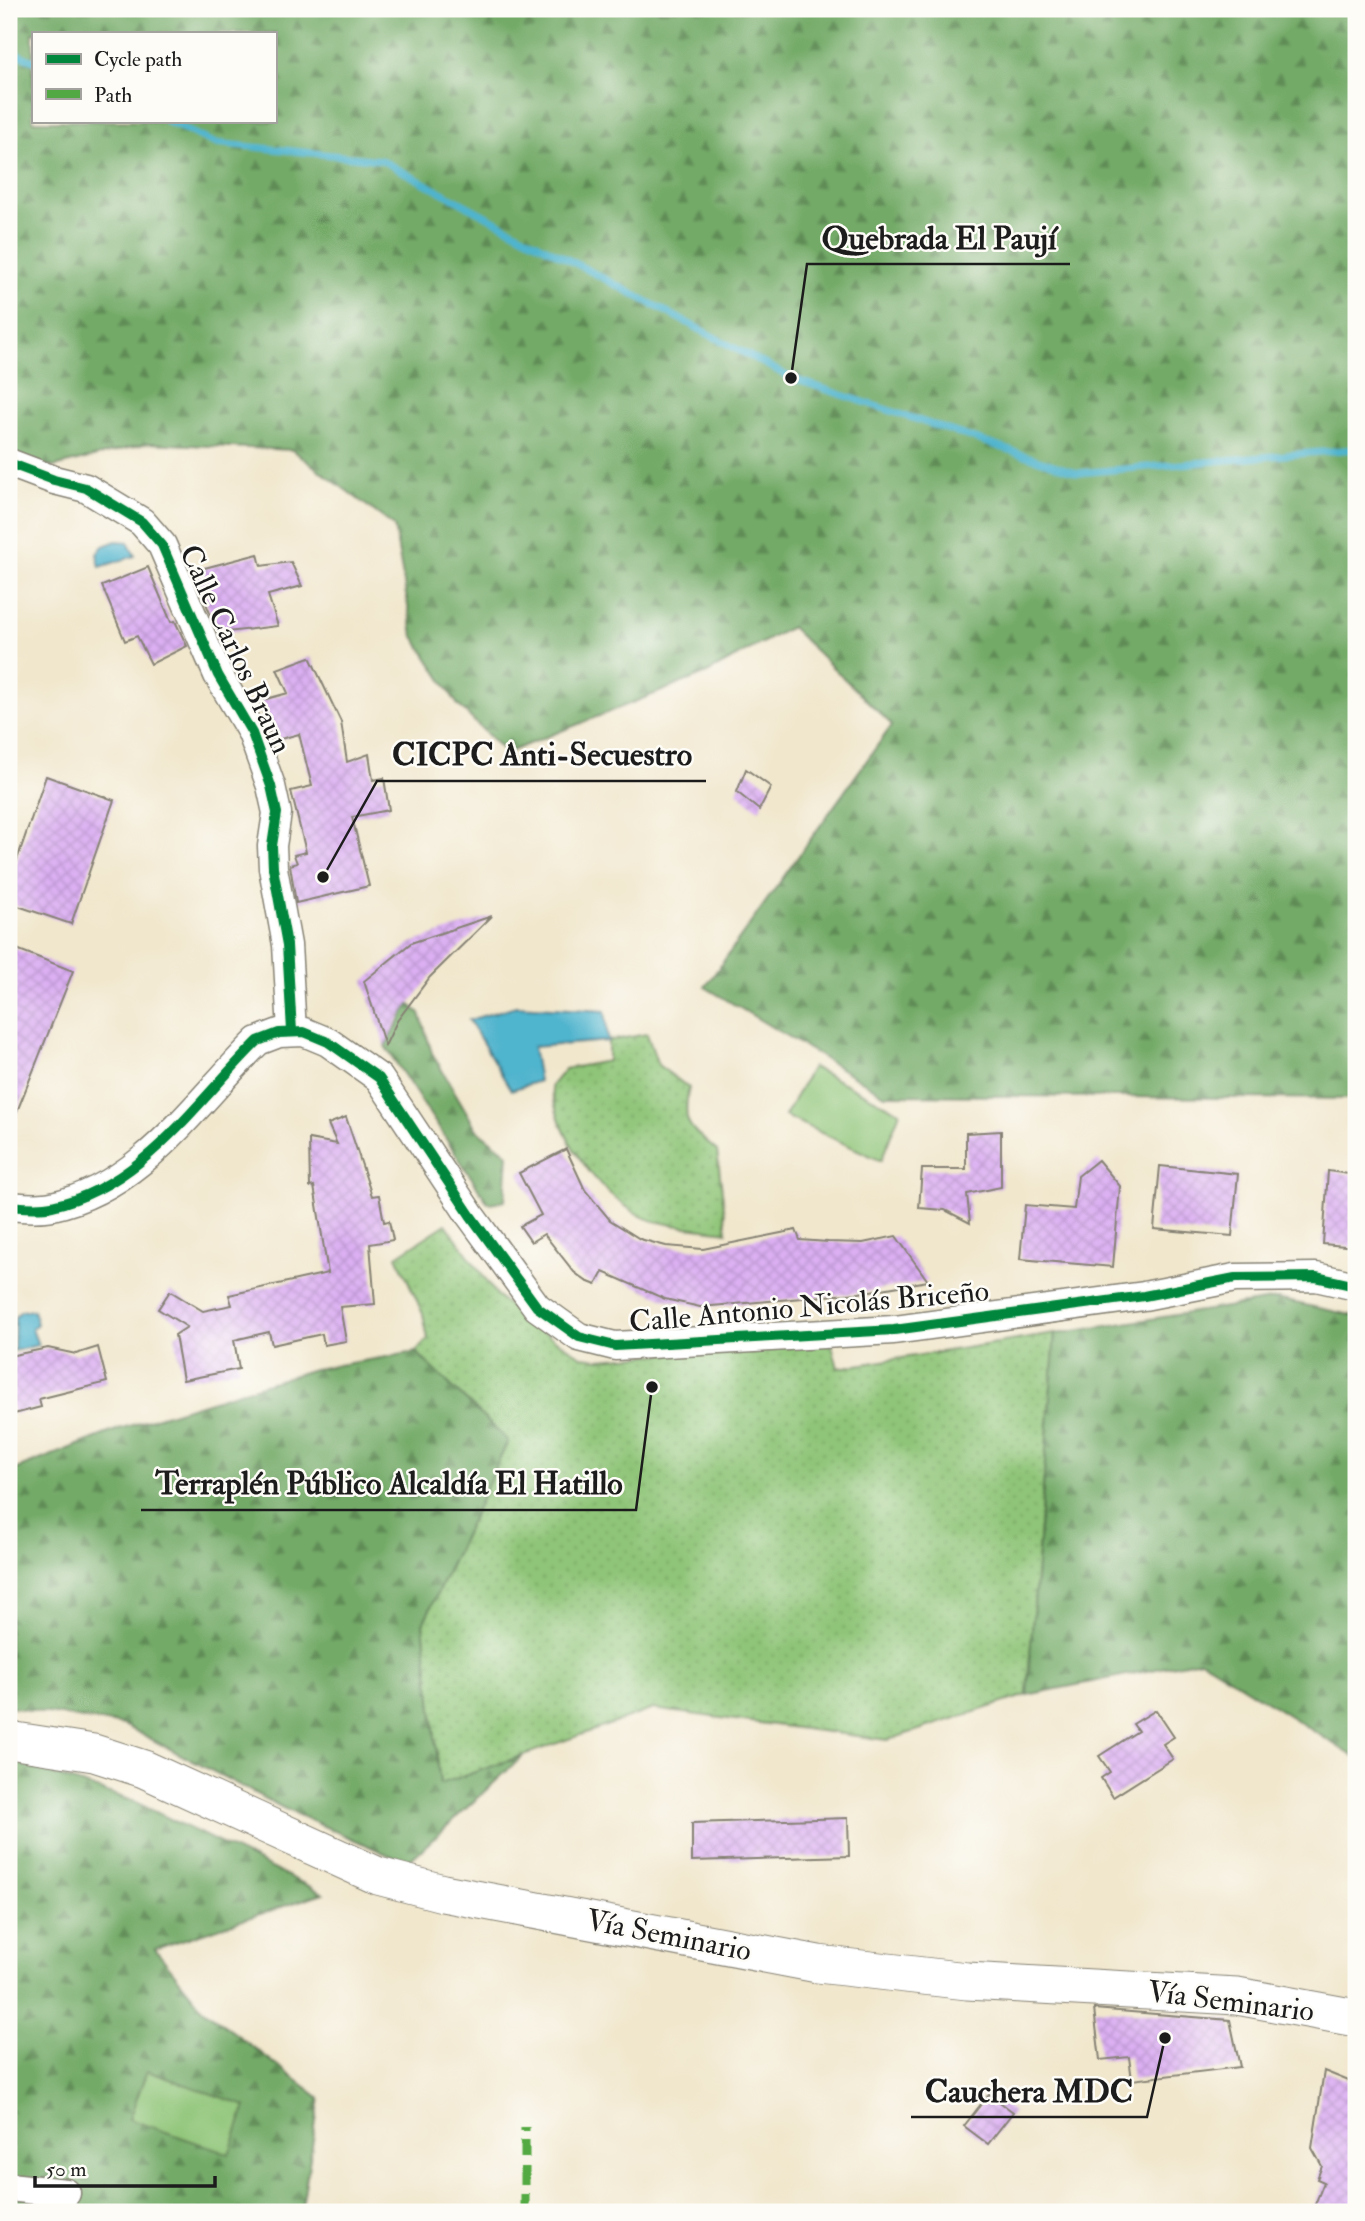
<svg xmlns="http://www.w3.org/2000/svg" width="1365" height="2221" viewBox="0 0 1365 2221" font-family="'IM FELL Double Pica',serif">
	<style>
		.grass { fill: url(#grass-dots); stroke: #56704a; stroke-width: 2 }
		.forest { fill: url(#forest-firs); stroke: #486342; stroke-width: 2; fill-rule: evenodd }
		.garden { fill: #8fc578; stroke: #56704a; stroke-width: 2 }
		.water { fill: #4fb4cd; stroke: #366874; stroke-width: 2 }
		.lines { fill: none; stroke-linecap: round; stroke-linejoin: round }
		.stream { stroke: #4fb4cd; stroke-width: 7 }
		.building { fill: url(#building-cross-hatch) }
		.minor-casing { stroke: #868274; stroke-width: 31 }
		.major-casing { stroke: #868274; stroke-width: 39 }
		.minor { stroke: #fff; stroke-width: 28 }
		.major { stroke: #fff; stroke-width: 37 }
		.quiet { stroke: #52a943; stroke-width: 9; stroke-dasharray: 18 9; stroke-linecap: butt }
		.cycleway-casing { stroke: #fdfcf7; stroke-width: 15 }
		.cycleway { stroke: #00873e; stroke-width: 10 }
		.labels { text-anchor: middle; stroke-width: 5; stroke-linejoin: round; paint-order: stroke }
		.street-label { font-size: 30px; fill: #1c1c1c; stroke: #fdfcf7 }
		.leader { fill: none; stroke: #1c1c1c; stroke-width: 2.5 }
		.callout-dot { fill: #1c1c1c; stroke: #fdfcf7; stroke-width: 2.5 }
		.callout-label { font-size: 32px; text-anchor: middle; font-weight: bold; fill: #1c1c1c; stroke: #fdfcf7; stroke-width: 5; stroke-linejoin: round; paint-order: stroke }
	</style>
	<defs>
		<pattern id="grass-dots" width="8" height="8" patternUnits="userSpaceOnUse" patternTransform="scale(1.75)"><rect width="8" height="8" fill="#8fc578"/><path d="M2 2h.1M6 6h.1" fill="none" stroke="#7ba967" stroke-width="1.8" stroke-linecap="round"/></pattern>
		<pattern id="forest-firs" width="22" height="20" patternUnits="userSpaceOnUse" patternTransform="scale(1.75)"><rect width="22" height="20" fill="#73aa68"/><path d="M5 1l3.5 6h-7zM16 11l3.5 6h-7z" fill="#5e8a55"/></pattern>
		<pattern id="building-cross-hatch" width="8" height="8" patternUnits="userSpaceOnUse" patternTransform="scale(1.75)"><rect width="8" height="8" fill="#dbaff2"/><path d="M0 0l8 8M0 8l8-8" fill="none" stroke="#bb96cf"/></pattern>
	</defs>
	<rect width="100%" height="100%" fill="#fdfcf7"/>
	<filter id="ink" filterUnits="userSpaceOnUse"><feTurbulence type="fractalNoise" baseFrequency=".0143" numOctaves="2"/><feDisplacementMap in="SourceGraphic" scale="14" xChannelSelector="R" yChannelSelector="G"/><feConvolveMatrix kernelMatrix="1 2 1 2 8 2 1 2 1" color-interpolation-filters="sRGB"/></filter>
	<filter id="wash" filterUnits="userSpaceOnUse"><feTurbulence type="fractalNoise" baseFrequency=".00686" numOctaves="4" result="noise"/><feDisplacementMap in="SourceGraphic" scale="28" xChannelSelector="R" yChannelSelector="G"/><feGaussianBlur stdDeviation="1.57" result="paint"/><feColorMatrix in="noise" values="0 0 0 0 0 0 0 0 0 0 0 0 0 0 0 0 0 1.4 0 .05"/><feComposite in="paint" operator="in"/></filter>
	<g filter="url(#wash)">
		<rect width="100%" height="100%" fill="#f1e7cd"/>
		<g class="grass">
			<path d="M647,1034L658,1065L689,1088C681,1126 690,1127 717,1151L727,1232C707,1229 656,1225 641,1216C595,1190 558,1138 551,1086L565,1069L608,1061V1041Z"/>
			<path d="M446,1224L498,1297L529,1323L583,1357L599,1359L831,1341L838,1368L1055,1334L1027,1695L888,1740L653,1709L440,1785L423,1624L508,1441L416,1352L428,1339L423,1314L397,1256Z"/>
		</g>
		<g class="forest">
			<path d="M9,9H1356V1099L885,1095L705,987L892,725L791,627L707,673L506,753L458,705L413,635L394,526L292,450L148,443L54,467L9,461ZM33,33H275V121H33Z"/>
			<path d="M409,1004L420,1013L432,1053L477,1130L508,1154L505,1201L488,1203L385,1046Z"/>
			<path d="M1277,1299L1356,1316V1758L1201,1660L1027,1695L1055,1334Z"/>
			<path d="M416,1352L508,1441L423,1624L440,1784L523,1756L407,1863L285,1809L124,1725L9,1707V1472L119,1429L314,1369Z"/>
			<path d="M9,1760L133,1801L323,1893L155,1949L203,2009L320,2098L301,2212H9Z"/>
		</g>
		<g class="garden">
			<path d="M812,1067L900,1112L881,1161L785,1116Z"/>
			<path d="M147,2071L246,2106L229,2154L129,2119Z"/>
		</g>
		<g class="water">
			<path d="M116,541L128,542L135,556L100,567L97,554L103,546Z"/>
			<path d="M516,1006L605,1011L608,1041L533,1047L539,1081L511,1090L469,1020Z"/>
			<path d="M33,1310L37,1324L32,1329L38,1345L14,1351L15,1317L21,1311Z"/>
		</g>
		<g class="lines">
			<g class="stream">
				<path d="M9,50L33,61"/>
				<path d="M166,121L214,143L381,160L791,378L1078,473L1356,449"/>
			</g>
		</g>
		<g id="blocks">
			<g class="building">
				<path d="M258,554L261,566L291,562L302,586L268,595L278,626L218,633L193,571Z"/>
				<path d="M148,567L171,622L175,621L187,646L151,664L137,636L125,641L102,586Z"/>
				<path d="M310,657L341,722L347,762L369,754L373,780L384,778L389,810L352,817L369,886L296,903L290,865L297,863L294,855L306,852L291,791L312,786L299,734L273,741L259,701L288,693L277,669Z"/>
				<path d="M746,769L771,787L759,810L737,792Z"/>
				<path d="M46,776L114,800L71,924L9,903V883Z"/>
				<path d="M492,916L430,977L397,1021L385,1046L364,981L411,943Z"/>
				<path d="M9,946L73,971L10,1129H9Z"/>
				<path d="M346,1117L372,1196L379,1195L384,1222L389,1221L393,1240L370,1244L375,1304L340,1307L346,1341L324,1345L322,1334L272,1345L269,1332L234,1340L239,1369L183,1380L175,1335L187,1327L158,1309L170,1291L203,1311L232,1305L229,1295L328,1273L314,1186L310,1187L309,1139L337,1144L328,1124Z"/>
				<path d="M1001,1131V1187L967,1194L970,1223L945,1210L919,1208L922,1169H966V1133Z"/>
				<path d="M566,1149L585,1190L610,1220L640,1239L666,1246L703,1249L796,1230L800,1240L828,1242L863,1243L896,1236L928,1281L859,1293L700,1307L665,1299L603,1272L596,1285L586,1281L574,1272L544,1234L531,1242L520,1226L541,1215L519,1173Z"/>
				<path d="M1098,1160L1120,1186L1113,1267L1020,1259L1025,1205L1074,1209L1078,1176Z"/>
				<path d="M1160,1166L1238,1174L1232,1236L1154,1229Z"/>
				<path d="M1328,1171L1356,1175V1247L1323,1244Z"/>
				<path d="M98,1347L107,1382L39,1399L41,1407L14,1414L12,1406L9,1407V1356L48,1348L76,1354Z"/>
				<path d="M1156,1710L1174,1737L1163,1744L1173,1759L1113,1797L1101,1778L1110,1772L1099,1756L1138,1731L1133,1724Z"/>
				<path d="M848,1818L849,1856L692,1861V1823Z"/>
				<path d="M1094,2009L1230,2020L1240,2067L1132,2080L1129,2057L1100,2060Z"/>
				<path d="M1324,2071L1356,2084V2212H1312L1324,2182L1317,2179L1322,2166L1312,2148Z"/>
				<path d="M989,2094L1013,2112L988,2144L964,2126Z"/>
			</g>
		</g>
	</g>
	<g filter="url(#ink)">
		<use href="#blocks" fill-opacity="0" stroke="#868274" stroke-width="2"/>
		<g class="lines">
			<defs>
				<g id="minor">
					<path d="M9,463L54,480L86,488L142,522L162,545L218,675L252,733L271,786L277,813L272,846L273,868L287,945L292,1031"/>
					<path d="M9,1206C22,1207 38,1209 52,1206C142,1187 196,1102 258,1041L279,1033L304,1032L328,1042L379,1078L470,1215L537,1307L579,1337L615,1346L894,1330L1144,1296L1235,1278L1316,1277L1356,1286"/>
					<path d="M9,2187L66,2193"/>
				</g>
				<path id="major" d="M9,1740L94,1753L144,1769L378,1876L443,1893L818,1964L967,1981L1237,1996L1356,2018"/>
			</defs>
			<use href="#minor" class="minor-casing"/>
			<use href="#major" class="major-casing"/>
			<use href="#minor" class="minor"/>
			<use href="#major" class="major"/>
			<path class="quiet" d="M525,2212V2127"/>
			<defs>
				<g id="cycleway">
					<path d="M9,463L54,480L86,488L142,522L162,545L218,675L252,733L271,786L277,813L272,846L273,868L287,945L292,1031"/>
					<path d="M9,1206C22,1207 38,1209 52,1206C142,1187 196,1102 258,1041L279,1033L304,1032L328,1042L379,1078L470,1215L537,1307L579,1337L615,1346L894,1330L1144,1296L1235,1278L1316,1277L1356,1286"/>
				</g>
			</defs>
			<use href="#cycleway" class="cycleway-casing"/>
			<use href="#cycleway" class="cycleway"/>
		</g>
	</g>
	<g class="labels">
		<g class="street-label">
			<text transform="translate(236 649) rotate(65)" y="10">Calle Carlos Braun</text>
			<text transform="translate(809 1306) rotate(-5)" y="10">Calle Antonio Nicolás Briceño</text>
			<text transform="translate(669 1935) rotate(11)" y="10">Vía Seminario</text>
			<text transform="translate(1231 2001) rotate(7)" y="10">Vía Seminario</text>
		</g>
	</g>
	<path class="leader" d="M791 378L807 264H1070M323 877L377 781H706M652 1387L636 1510H141M1165 2038L1147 2117H911"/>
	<g class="callout-dot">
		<circle cx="791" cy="378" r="7"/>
		<circle cx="323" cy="877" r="7"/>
		<circle cx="652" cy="1387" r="7"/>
		<circle cx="1165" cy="2038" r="7"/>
	</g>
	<g class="callout-label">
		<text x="939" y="249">Quebrada El Paují</text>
		<text x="542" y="765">CICPC Anti-Secuestro</text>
		<text x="389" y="1494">Terraplén Público Alcaldía El Hatillo</text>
		<text x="1029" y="2102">Cauchera MDC</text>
	</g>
	<rect width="1365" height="2221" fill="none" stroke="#fdfcf7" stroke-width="35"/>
	<rect x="32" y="32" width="245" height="91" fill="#fdfcf7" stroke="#a3a29f" stroke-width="2"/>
	<rect x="46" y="54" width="35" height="10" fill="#00873e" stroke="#a3a29f" stroke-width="2"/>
	<text x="94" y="66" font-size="21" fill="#1c1c1c">Cycle path</text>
	<rect x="46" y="89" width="35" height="10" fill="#52a943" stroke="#a3a29f" stroke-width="2"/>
	<text x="94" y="102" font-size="21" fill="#1c1c1c">Path</text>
	<path d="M35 2176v10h180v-10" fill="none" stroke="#1c1c1c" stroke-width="3.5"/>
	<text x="46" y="2176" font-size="21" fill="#1c1c1c" stroke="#fdfcf7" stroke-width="5" paint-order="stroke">50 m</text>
</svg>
